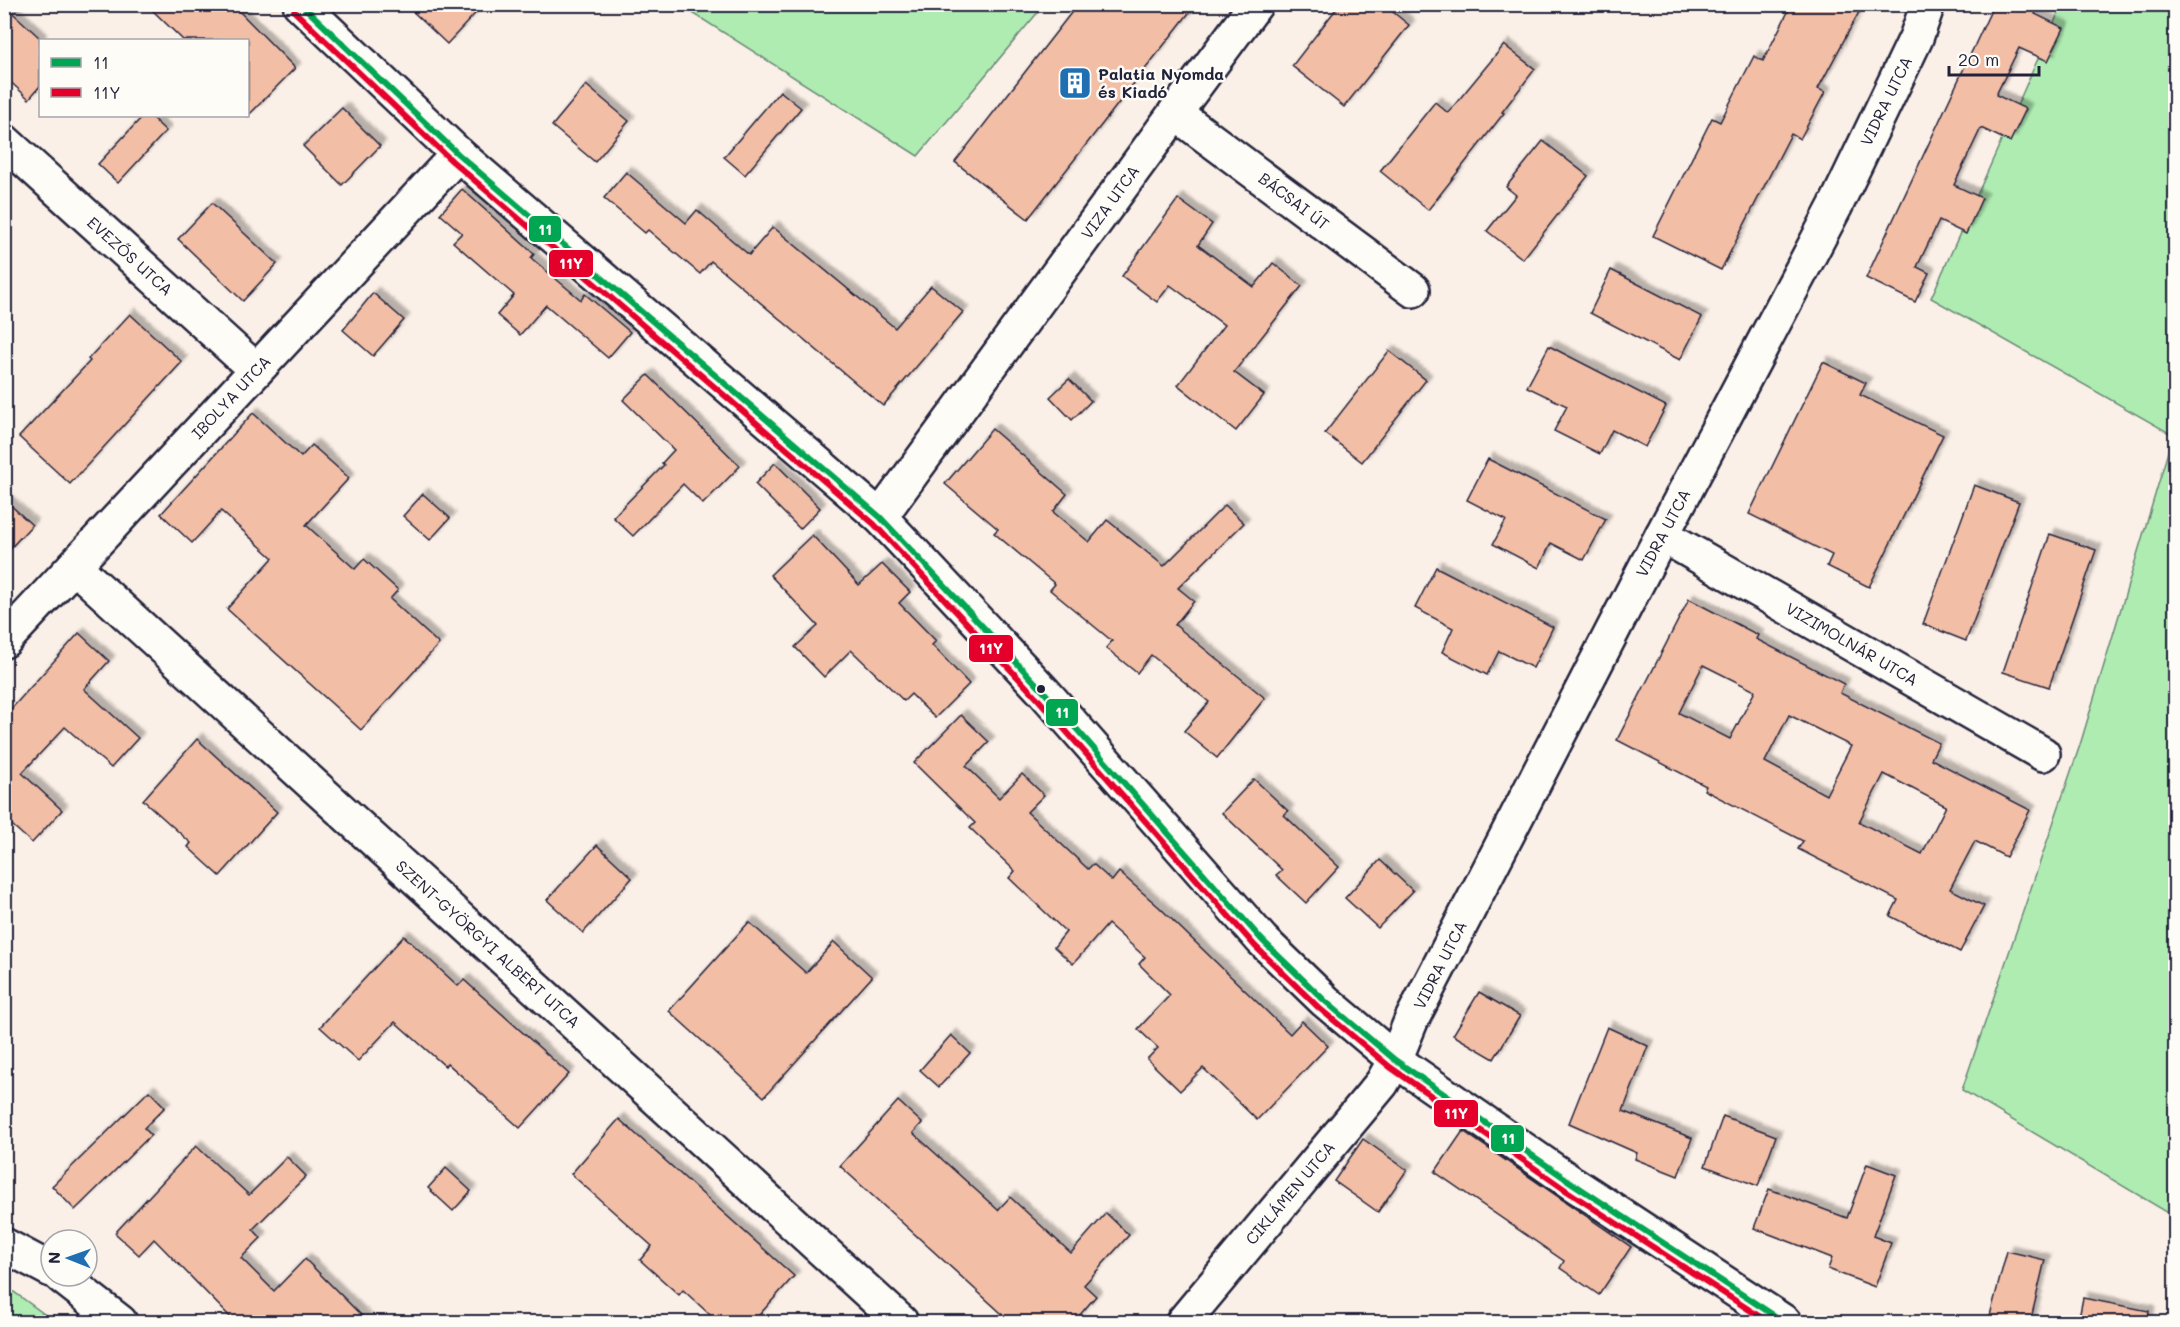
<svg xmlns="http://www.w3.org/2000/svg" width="2180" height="1327" viewBox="0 0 2180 1327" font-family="Mali,sans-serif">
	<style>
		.green { fill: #afecb2; stroke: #688776; stroke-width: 1.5 }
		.building { fill: #f3bea6; stroke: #22223b; stroke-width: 1.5; fill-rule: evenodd; filter: url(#shadow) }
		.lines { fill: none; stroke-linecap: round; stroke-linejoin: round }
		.street-casing { stroke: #22223b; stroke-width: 38 }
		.secondary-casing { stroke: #22223b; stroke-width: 38 }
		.street { stroke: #fdfcf7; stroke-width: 33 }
		.secondary { stroke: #fdfcf7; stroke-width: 33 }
		.bus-1-casing { stroke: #fdfcf7; stroke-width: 10 }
		.bus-2-casing { stroke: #fdfcf7; stroke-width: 10 }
		.bus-1 { stroke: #00a651; stroke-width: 6 }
		.bus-2 { stroke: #e4002b; stroke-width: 6 }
		.bus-dot { fill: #22223b; stroke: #fdfcf7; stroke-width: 2 }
		.labels { text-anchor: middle; stroke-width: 5; stroke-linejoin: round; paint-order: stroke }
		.poi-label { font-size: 16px; font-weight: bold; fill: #22223b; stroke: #fdfcf7; text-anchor: start }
		.street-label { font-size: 16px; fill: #22223b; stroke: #fdfcf7 }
		.line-badge { stroke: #fdfcf7; stroke-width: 2 }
		.badge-label { font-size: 16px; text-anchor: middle; font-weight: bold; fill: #fff }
	</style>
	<defs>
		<filter id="shadow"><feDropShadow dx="5.5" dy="-5.5" stdDeviation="1.5" flood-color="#0004"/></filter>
	</defs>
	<rect width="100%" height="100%" fill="#fbf0e7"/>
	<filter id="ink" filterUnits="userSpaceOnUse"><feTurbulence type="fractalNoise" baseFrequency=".0167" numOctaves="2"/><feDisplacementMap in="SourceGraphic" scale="12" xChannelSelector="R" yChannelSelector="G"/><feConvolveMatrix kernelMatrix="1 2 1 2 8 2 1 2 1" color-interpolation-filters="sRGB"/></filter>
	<g filter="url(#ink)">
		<g class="green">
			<path d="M680,5H1044L918,156Z"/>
			<path d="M2062,5H2175V1217L1962,1090L2080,745L2173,435L1931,298Z"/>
			<path d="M5,1286L7,1287L55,1322H5Z"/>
		</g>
		<g class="building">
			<path d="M146,4H232L295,68L248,116V40H183Z"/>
			<path d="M405,4H484L447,44Z"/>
			<path d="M1078,4H1196L1028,219L955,162Z"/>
			<path d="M1340,4H1383L1409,25L1344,107L1292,66Z"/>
			<path d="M1792,4H1845L1859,12L1818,89L1825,92L1800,139L1791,134L1721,270L1653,236L1712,118L1720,122L1754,56L1763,61Z"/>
			<path d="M1994,4H2039L2035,14L2064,28L2048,61L2019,48L1996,95L2026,109L2010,142L1981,128L1954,185L1982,198L1966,234L1939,221L1917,267L1929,273L1915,302L1866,278Z"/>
			<path d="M4,5L40,38V86L29,99L4,76Z"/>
			<path d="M1504,45L1535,69L1502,112L1504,113L1428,210L1380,171L1435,102L1448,113Z"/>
			<path d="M586,85L629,121L595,162L552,126Z"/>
			<path d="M780,91L801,108L745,175L724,157Z"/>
			<path d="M342,108L380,146L342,185L303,146Z"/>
			<path d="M143,116H150L166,131L118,183L98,164Z"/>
			<path d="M1543,141L1588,176L1523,259L1487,231L1516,195L1506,187Z"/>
			<path d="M626,172L686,223L697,210L749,255L773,227L895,328L931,286L963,312L883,406L711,261L700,274L648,230L645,233L604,198Z"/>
			<path d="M462,189L534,254L531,258L581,300L585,294L630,332L608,358L546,305L520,335L497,315L514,295L453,242L462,233L440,214Z"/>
			<path d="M1178,199L1212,224L1198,245L1254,287L1273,263L1302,286L1234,372L1264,395L1236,431L1178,385L1224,325L1170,285L1157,302L1122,276Z"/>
			<path d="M212,203L277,264L243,301L178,239Z"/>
			<path d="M1611,270L1702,317L1680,360L1590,313Z"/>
			<path d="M373,293L404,320L373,356L343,330Z"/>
			<path d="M130,314L182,362L70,484L19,437L90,361L88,359Z"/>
			<path d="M1549,346L1666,406L1645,447L1612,430L1600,454L1554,431L1567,406L1527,387Z"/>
			<path d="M1389,351L1426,380L1362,462L1325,433Z"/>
			<path d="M1823,362L1866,383L1860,395L1943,435L1869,587L1827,566L1832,555L1749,514Z"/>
			<path d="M648,375L740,466L703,504L683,484L633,536L613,517L664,465L662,463L674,450L623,400Z"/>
			<path d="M1069,379L1091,401L1072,420L1050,397Z"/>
			<path d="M253,413L301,457L312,445L349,478L306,525L355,569L364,559L398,590L390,599L439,644L361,730L227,609L273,558L221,511L192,543L161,514Z"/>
			<path d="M992,429L1067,494L1053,512L1089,542L1107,520L1164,566L1225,505L1244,523L1178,588L1194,601L1175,625L1265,698L1217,758L1184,731L1209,702L1151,655L1137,673L1106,648L1112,641L1050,590L1055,584L994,533L998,529L945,484Z"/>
			<path d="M1488,459L1606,519L1584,560L1551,543L1539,568L1493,544L1506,520L1467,500Z"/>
			<path d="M775,463L820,508L800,529L755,484Z"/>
			<path d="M1974,485L2019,502L1966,641L1923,624Z"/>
			<path d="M423,494L450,518L430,540L403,516Z"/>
			<path d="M4,499L32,525L4,555Z"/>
			<path d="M2050,534L2096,550L2049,687L2003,672Z"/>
			<path d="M812,535L859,585L882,564L910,592L899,603L936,641L932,645L969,684L935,718L911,694L904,701L851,650L824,677L795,647L818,626L770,575Z"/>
			<path d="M1436,567L1553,627L1533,668L1499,651L1487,675L1442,652L1453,628L1415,608Z"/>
			<path d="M1689,599L1758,635L1756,639L1844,684L1840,693L1939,743L1931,759L2030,810L2006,857L1975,841L1950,889L1984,906L1960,952L1890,916L1898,900L1798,849L1803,841L1704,790L1706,786L1617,740ZM1703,665L1755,691L1730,739L1679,713ZM1789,715L1851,746L1826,795L1765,762ZM1884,774L1946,806L1922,854L1859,822Z"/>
			<path d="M79,633L109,661L84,689L138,738L111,768L65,727L22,773L62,810L32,843L4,818V717Z"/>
			<path d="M961,715L989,742L966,766L999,798L1022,774L1044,795L1027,812L1088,869L1093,864L1112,881L1119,872L1159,907L1290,1034L1302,1021L1328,1046L1257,1120L1203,1068L1180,1091L1147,1059L1158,1048L1138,1029L1170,995L1139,964L1145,957L1108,924L1073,964L1054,947L1066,932L1009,878L1015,871L970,828L975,823L914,763Z"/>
			<path d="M197,739L277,812L220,876L188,847L191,843L143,800Z"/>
			<path d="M1254,779L1288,811L1284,815L1339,867L1306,903L1276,875L1282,870L1222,813Z"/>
			<path d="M597,845L632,878L583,933L547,900Z"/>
			<path d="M1380,860L1413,891L1378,928L1345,898Z"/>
			<path d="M749,922L806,973L834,942L872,977L764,1097L669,1011Z"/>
			<path d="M404,936L458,986L464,980L569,1074L520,1128L447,1063L445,1066L395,1022L358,1061L320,1027Z"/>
			<path d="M1479,992L1520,1016L1494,1059L1453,1035Z"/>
			<path d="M1607,1027L1648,1046L1623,1111L1692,1138L1678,1176L1635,1159L1637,1153L1569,1123Z"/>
			<path d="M951,1035L970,1053L939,1087L920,1070Z"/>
			<path d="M149,1091L165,1107L144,1128L151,1135L75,1210L52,1186Z"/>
			<path d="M898,1101L922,1123L913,1133L998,1210L1010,1197L1071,1253L1106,1213L1129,1235L1084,1285L1096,1296L1073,1323H1012L840,1166Z"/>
			<path d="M1723,1116L1776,1136L1758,1186L1705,1166Z"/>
			<path d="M619,1119L794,1276L752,1323H719L683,1290L679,1295L640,1260L652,1246L571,1174Z"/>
			<path d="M1463,1131L1631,1247L1599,1295L1560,1268L1564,1261L1435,1172Z"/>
			<path d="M1363,1139L1407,1170L1378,1212L1334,1181Z"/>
			<path d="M196,1146L249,1195L287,1157L306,1176L253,1229L261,1238L241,1258L274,1291L305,1259L369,1323H236L154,1239L139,1255L115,1233Z"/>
			<path d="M1867,1164L1896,1175L1873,1236L1891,1243L1875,1287L1828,1269L1832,1258L1754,1228L1769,1189L1847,1218Z"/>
			<path d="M446,1168L471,1191L453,1211L428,1188Z"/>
			<path d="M2007,1251L2045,1260L2030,1323H1988Z"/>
			<path d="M2083,1298L2149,1311L2148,1323H2078Z"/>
		</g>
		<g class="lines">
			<defs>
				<g id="street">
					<path d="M1175,113L1413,290"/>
					<path d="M4,141L256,370"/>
					<path d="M880,517L1175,113L1256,4"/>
					<path d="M1662,535L2043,754"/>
					<path d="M74,566L901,1322"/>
					<path d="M4,641L458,154"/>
					<path d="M4,1245L51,1270"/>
					<path d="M61,1276L120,1322"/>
					<path d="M1183,1322L1382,1083L1395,1060L1411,1021L1662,535L1835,207L1916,38L1928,4"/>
				</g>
				<path id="secondary" d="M300,4L458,154L880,517L1044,692L1262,940L1325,1001L1395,1060L1572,1183L1784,1322"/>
			</defs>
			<use href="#street" class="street-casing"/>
			<use href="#secondary" class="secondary-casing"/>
			<use href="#street" class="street"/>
			<use href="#secondary" class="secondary"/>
			<defs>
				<path id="bus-1" d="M301,4L458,154L880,517L1044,692L1262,940L1325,1001L1395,1060L1572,1183L1784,1322"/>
				<path id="bus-2" d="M294,11L452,161L874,524L1037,698L1255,946L1319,1008L1390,1067L1567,1191L1768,1322"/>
			</defs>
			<use href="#bus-1" class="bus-1-casing"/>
			<use href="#bus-2" class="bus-2-casing"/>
			<use href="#bus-1" class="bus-1"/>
			<use href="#bus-2" class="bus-2"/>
		</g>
	</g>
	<defs>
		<symbol id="building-square" viewBox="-11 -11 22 22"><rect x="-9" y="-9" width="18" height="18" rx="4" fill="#1f6fb2" stroke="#fdfcf7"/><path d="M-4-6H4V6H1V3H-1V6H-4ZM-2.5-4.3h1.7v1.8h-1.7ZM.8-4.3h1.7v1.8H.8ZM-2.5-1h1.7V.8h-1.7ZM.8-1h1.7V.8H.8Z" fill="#fff"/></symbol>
	</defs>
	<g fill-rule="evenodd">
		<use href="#building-square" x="1056" y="64" width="38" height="38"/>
	</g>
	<circle class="bus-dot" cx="1041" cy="689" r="5"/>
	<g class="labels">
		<g class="poi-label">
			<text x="1098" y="80">Palatia Nyomda<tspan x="1098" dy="18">és Kiadó</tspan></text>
		</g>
		<g class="street-label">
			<text transform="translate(1886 101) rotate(-64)" y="6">VIDRA UTCA</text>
			<text transform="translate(1294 201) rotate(37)" y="6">BÁCSAI ÚT</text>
			<text transform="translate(1110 202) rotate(-54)" y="6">VIZA UTCA</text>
			<text transform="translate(130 256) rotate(42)" y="6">EVEZŐS UTCA</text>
			<text transform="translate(231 397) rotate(-47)" y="6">IBOLYA UTCA</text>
			<text transform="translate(1663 533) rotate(-62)" y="6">VIDRA UTCA</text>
			<text transform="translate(1852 644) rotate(30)" y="6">VIZIMOLNÁR UTCA</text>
			<text transform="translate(488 944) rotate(42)" y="6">SZENT-GYÖRGYI ALBERT UTCA</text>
			<text transform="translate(1440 965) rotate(-63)" y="6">VIDRA UTCA</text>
			<text transform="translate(1290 1193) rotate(-50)" y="6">CIKLÁMEN UTCA</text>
		</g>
	</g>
	<g class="line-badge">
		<rect x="528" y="215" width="34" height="28" rx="6" fill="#00a651"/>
		<rect x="548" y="249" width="46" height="29" rx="6" fill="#e4002b"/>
		<rect x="968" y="634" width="46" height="29" rx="6" fill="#e4002b"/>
		<rect x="1045" y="698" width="34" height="29" rx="6" fill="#00a651"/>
		<rect x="1433" y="1099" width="46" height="29" rx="6" fill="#e4002b"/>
		<rect x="1490" y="1124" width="35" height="29" rx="6" fill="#00a651"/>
	</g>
	<g class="badge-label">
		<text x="545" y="235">11</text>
		<text x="571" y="269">11Y</text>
		<text x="991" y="654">11Y</text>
		<text x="1062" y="718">11</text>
		<text x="1456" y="1119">11Y</text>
		<text x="1508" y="1144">11</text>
	</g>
	<rect width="2180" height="1327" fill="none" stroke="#fdfcf7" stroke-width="24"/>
	<rect x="12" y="12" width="2156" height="1303" fill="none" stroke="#22223b" stroke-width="2" filter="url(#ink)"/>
	<rect x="39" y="39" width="210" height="78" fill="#fdfcf7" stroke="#a5a5ac" stroke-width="1.5"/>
	<rect x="51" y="58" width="30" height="9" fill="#00a651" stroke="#a5a5ac" stroke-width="1.5"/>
	<text x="93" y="69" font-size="18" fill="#22223b">11</text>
	<rect x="51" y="88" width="30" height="9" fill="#e4002b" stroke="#a5a5ac" stroke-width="1.5"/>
	<text x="93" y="99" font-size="18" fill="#22223b">11Y</text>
	<g transform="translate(69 1258) rotate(271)"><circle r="28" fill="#fdfcf7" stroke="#a5a5ac" stroke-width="1.5"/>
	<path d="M0-4.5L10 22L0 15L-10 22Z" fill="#1f6fb2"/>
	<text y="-9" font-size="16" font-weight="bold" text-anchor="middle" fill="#22223b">N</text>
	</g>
	<path d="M1949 66v9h90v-9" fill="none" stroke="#22223b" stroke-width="3"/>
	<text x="1958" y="66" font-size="18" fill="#22223b" stroke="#fdfcf7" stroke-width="4.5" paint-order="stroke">20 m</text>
</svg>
